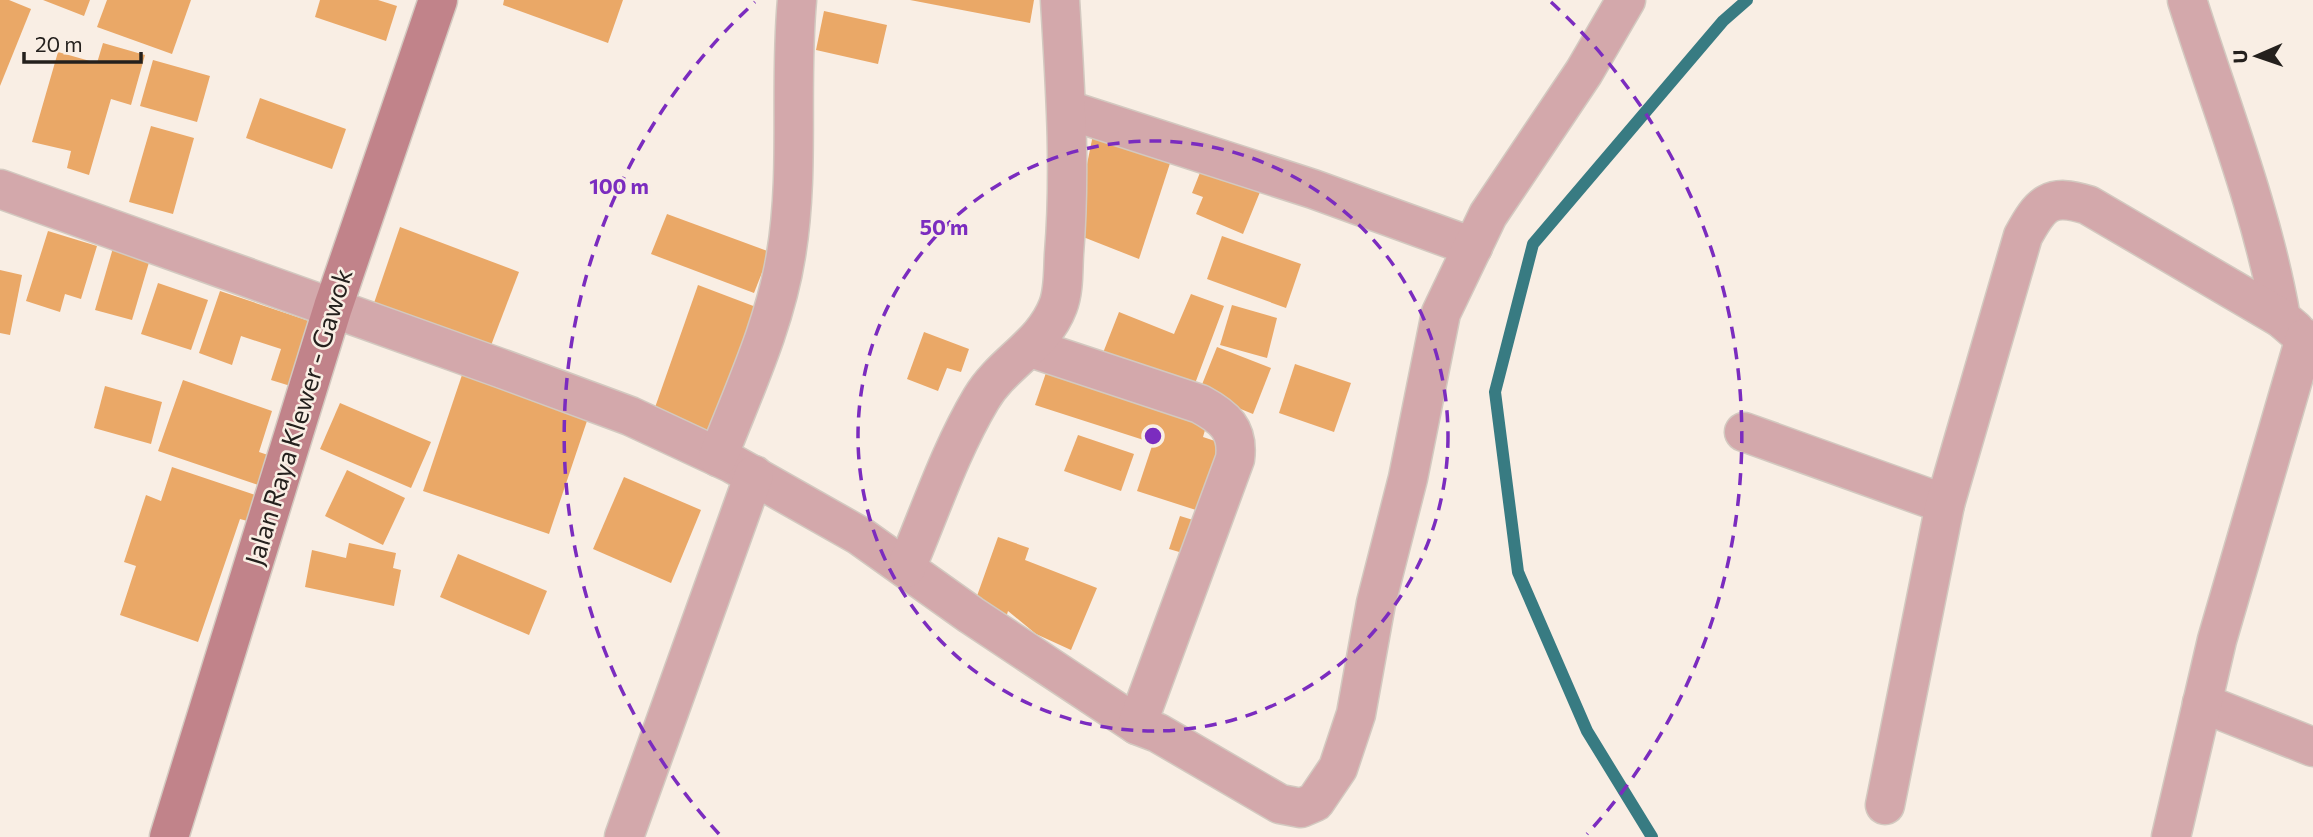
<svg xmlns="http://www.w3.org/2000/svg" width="2313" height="837" viewBox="0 0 2313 837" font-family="Commissioner,sans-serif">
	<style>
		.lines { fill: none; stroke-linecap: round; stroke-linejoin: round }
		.stream { stroke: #387b82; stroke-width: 12 }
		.building { fill: #eaa867 }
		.street-casing { stroke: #d3c9c0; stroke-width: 41 }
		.secondary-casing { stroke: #d3c9c0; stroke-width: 41 }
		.street { stroke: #d3a8ab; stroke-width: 38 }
		.secondary { stroke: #c1838a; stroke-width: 38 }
		.ring { fill: none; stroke: #7b2cbf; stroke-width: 3.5; stroke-dasharray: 12 9 }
		.labels { text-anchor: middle; stroke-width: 5; stroke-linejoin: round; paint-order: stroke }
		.street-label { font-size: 26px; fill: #24201d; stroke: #f9eee4 }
		.centre { fill: #7b2cbf; stroke: #f9eee4; stroke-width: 3.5 }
		.ring-label { font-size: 21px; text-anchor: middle; font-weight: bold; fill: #7b2cbf; stroke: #f9eee4; stroke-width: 5; stroke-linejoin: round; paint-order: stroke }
	</style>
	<rect width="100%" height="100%" fill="#f9eee4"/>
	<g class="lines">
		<path class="stream" d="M1652,837L1587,731L1518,572L1495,392L1533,244L1723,21L1747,0"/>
	</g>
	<g class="building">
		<path d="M0,0H9L31,9L0,86Z"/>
		<path d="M43,0H90L84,16Z"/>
		<path d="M107,0H191L172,54L97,27Z"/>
		<path d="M320,0H378L397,6L386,41L315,17Z"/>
		<path d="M504,0H623L608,43L503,5Z"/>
		<path d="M910,0H1034L1030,23Z"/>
		<path d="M824,11L887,25L878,64L816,50Z"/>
		<path d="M103,43L145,55L131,105L111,99L89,175L67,168L71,151L32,142L58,52L97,63Z"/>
		<path d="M153,60L210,76L197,122L140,106Z"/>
		<path d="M260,98L346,129L332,169L246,138Z"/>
		<path d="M1095,125L1173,154L1139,259L1073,233Z"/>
		<path d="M151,126L194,138L173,214L129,202Z"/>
		<path d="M1201,170L1262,187L1243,234L1196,214L1203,197L1192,193Z"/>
		<path d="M667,214L770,252L754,293L651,254Z"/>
		<path d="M400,227L519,272L490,348L373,306Z"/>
		<path d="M48,231L97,246L81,299L65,294L60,312L26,301Z"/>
		<path d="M1222,236L1301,264L1286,308L1207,279Z"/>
		<path d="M113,248L150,259L132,320L95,310Z"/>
		<path d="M0,270L22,275L10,335L0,333Z"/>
		<path d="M158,283L208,300L191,350L141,334Z"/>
		<path d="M698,285L756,307L710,436L652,416Z"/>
		<path d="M220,291L318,324L297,388L271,380L281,349L241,336L232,365L199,353Z"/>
		<path d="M1191,294L1224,306L1193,389L1101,358L1119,312L1174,334Z"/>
		<path d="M1232,305L1277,318L1267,358L1220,345Z"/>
		<path d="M924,332L969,349L961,372L947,368L938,391L907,379Z"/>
		<path d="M1217,347L1271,368L1253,414L1199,392Z"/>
		<path d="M1049,364L1209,416L1203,437L1221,443L1199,511L1137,491L1153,443L1035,405Z"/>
		<path d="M1295,364L1351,383L1334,432L1279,413Z"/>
		<path d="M465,366L591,409L549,534L423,491Z"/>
		<path d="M183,380L272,411L259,452L271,456L261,486L158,451Z"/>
		<path d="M105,386L162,402L151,444L94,428Z"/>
		<path d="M340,403L431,442L411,488L320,449Z"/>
		<path d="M1078,435L1134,454L1121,491L1064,471Z"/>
		<path d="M172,467L264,498L255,523L240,519L198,642L120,615L136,566L124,562L146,495L161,501Z"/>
		<path d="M347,470L405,498L383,545L325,516Z"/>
		<path d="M624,477L701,510L671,583L593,549Z"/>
		<path d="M1180,516L1203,523L1193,556L1169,549Z"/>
		<path d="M998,537L1029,548L1025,560L1097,588L1071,650L1036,634L1008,611L1005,621L972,610Z"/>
		<path d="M349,543L396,553L393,568L401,570L394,606L305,587L312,550L346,558Z"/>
		<path d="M458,554L547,591L529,635L440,597Z"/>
	</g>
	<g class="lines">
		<defs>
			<g id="street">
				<path d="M2187,0C2220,105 2262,209 2281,318L2295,330"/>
				<path d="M1068,110L1313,189L1473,247"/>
				<path d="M0,189L500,368L630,416L731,463L860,536L971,615L1137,725L1158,733L1280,804L1301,808L1315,802L1338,768L1356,714L1376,603L1408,478L1441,313L1488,215L1584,72L1626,0"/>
				<path d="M1031,348L1200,404C1224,417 1239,429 1235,459L1137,725"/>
				<path d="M1744,432L1945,504"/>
				<path d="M718,457C743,392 775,325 786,255C800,171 789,85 797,0"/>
				<path d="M906,568C930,512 950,451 981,399C1002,363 1043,346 1058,306C1064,291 1063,270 1064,254C1071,169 1065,85 1060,0"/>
				<path d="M2202,703L2313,747"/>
				<path d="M1885,805L1945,504L2023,236C2041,203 2050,193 2088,205L2281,318"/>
				<path d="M624,837L754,475"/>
				<path d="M2171,837L2217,640L2305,338"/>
			</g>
			<path id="secondary" d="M169,837L333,307L438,0"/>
		</defs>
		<use href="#street" class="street-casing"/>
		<use href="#secondary" class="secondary-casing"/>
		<use href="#street" class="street"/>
		<use href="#secondary" class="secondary"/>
	</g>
	<g class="ring">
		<circle cx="1153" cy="436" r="295"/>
		<path d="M719 834A589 589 0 0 1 755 2M1551 2A589 589 0 0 1 1587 834"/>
	</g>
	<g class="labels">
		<g class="street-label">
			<text transform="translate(299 417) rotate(-73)" y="9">Jalan Raya Klewer - Gawok</text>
		</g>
	</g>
	<circle cx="1153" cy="436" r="10" class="centre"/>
	<g class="ring-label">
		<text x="619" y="194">100 m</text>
		<text x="944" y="235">50 m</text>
	</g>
	<g transform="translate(2257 56) rotate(268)" stroke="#f9eee4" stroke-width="5" paint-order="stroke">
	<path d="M0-5L12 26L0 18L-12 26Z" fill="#24201d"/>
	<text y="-10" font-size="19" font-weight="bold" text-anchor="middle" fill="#24201d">U</text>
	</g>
	<path d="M24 52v10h117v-10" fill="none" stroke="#24201d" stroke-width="3.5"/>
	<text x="35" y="52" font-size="21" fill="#24201d" stroke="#f9eee4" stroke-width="5" paint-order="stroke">20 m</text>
</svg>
